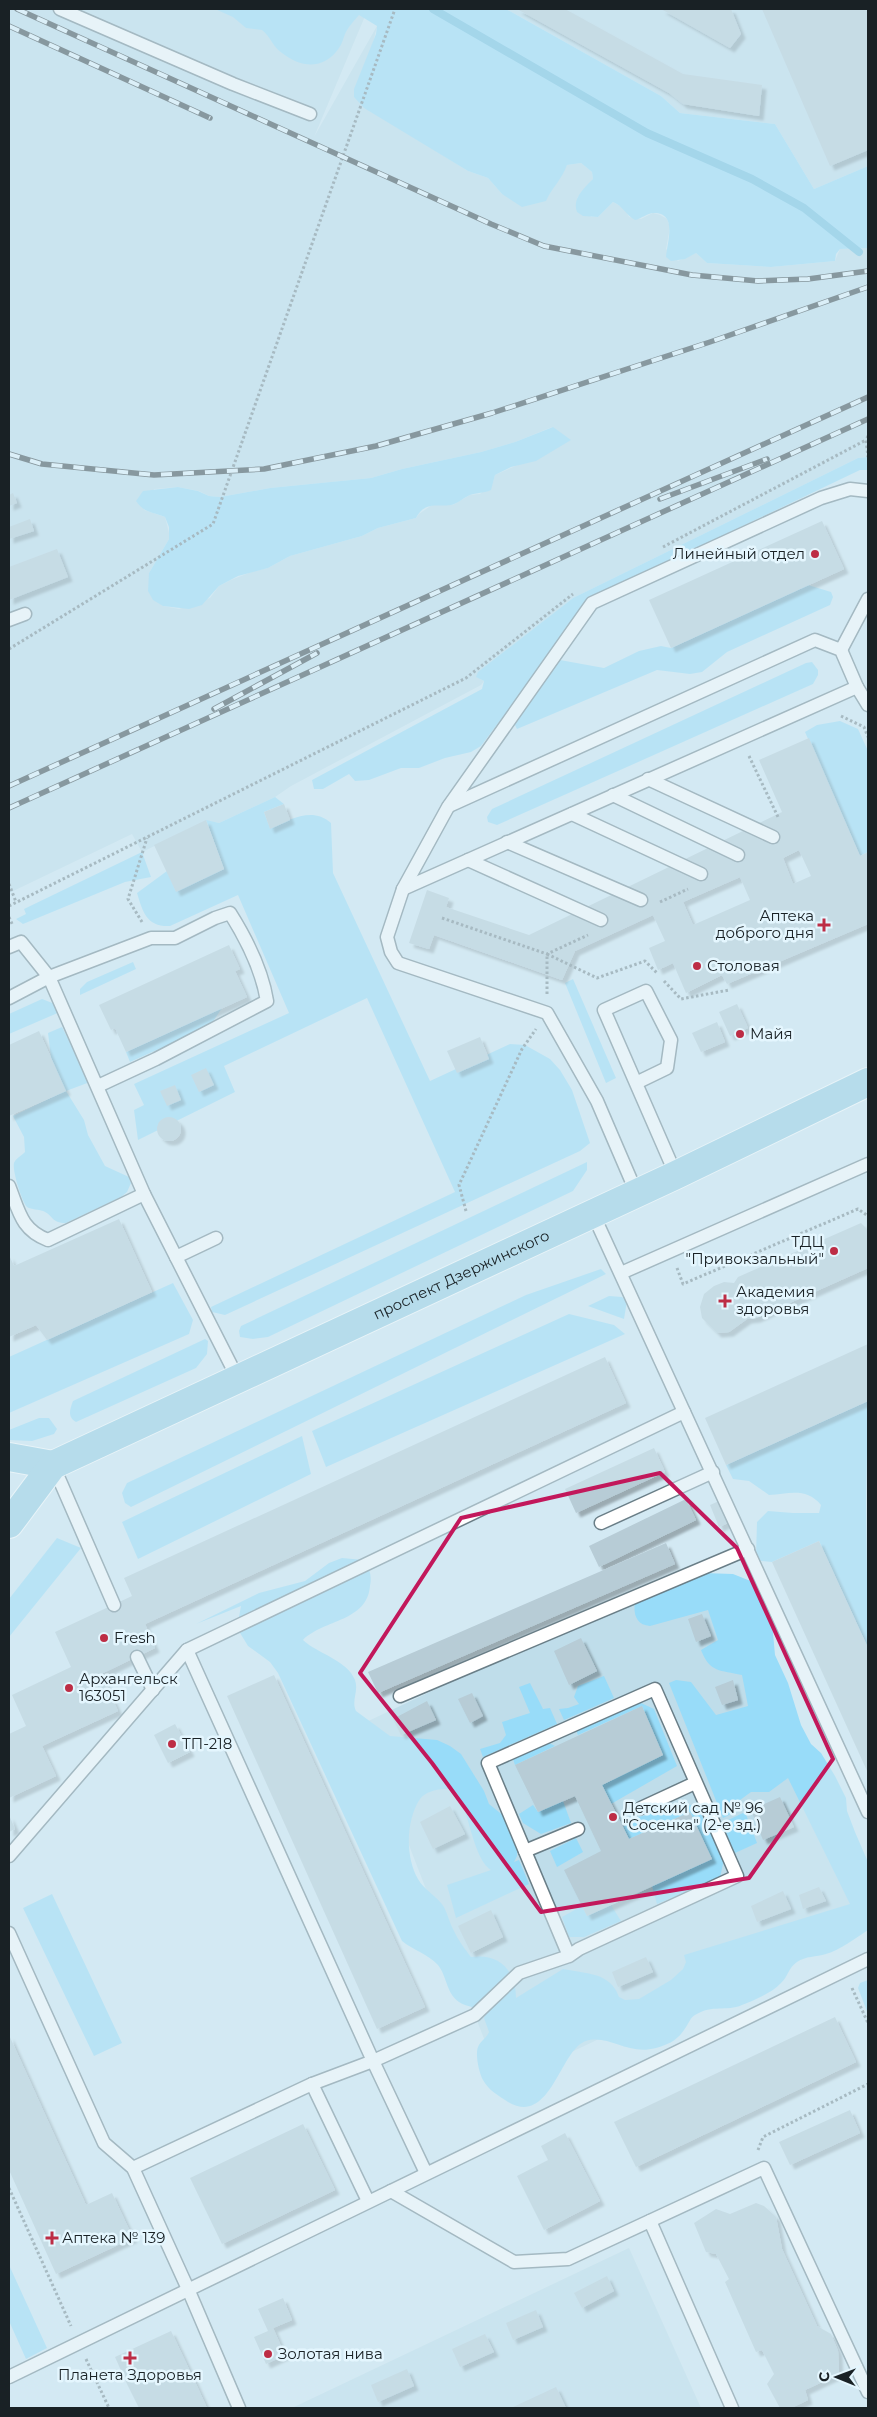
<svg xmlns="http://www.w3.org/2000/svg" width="877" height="2417" viewBox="0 0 877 2417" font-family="Montserrat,sans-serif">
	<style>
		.built { fill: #bfddea; fill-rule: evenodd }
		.green { fill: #98dcf9 }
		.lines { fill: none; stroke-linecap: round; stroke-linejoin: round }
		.stream { stroke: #6bbee0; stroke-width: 8 }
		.building { fill: #b7ccd6; fill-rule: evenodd; filter: url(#shadow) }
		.lane-casing { stroke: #6a7e87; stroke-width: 15 }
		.primary-casing { stroke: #fff; stroke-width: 30 }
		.path { stroke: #718087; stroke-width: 3; stroke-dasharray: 2.5 2.5; stroke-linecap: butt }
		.lane { stroke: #fff; stroke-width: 12 }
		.primary { stroke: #93cce2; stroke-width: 28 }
		.rail-casing { stroke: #2c363a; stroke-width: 5.5 }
		.rail { stroke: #e4f6fe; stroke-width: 4; stroke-dasharray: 11; stroke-linecap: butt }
		.marked { fill: none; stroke: #c2185b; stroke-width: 4; stroke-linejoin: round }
		.poi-dot { fill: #bd2d45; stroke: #e4f6fe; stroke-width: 2 }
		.labels { text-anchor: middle; stroke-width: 5; stroke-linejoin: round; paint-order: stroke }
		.poi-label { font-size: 15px; fill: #192125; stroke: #e4f6fe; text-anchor: start }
		.street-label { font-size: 15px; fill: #192125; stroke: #e4f6fe }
	</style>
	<defs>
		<filter id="shadow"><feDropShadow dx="4.5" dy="4.5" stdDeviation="1" flood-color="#0004"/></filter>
	</defs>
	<rect width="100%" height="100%" fill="#d3e9f3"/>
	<g class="built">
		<path d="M9,9H368L314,137L377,26L359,103L468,171L488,178L502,194L545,201L567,165L581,163L592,172L593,179L577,198L591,217H598L613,202L625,209L629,217L641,219L653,213L660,215L667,219L670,227L666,249L678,261L696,253L707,263L771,267L835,261L840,249L868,248V457L858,458L573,598L479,672L480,679L484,681L481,685L291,786L275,797L219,823L206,821L142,852L132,834L9,893ZM552,427L520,464L495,475L493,482L480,494L470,495L453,505H432L419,514L416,518L378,528L362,536L290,556L268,568L254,571L231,580L219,586L210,598L179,609L163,606L149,573L169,539V533L165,517L144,510L154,489L178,487L199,491L209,496L220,497L270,488L371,478L402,469L481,452L515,442Z"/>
		<path d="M506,9H868V166L814,189L775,124L680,113L661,96Z"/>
		<path d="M722,1580L868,1911L502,2085L362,1724L470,1673L627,1604Z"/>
		<path d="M629,2248L701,2408H292Z"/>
	</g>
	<g class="green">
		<path d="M215,9H506L661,96L680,113L775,124L814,189L868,166V248L840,249L836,254L835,261L771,267L707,263L696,253L685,259L671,261L666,257C667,243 678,213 654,213C647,213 641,219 635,220C626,215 623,206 613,202L598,217L583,216L577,212C572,199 583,189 593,179L592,172L581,163L567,165C562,179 552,188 546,201L522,207L502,194L488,178L468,171L364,108L354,97V89L376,34L377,26L359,15C354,21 348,27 345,34C343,39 342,44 339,48C324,70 301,68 282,53C273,47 270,36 262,30L246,28L233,17Z"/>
		<path d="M553,427L571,440L536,461L511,467L495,475L491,490C483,494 475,492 468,496C462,499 457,504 451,505C436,507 425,501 416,518L378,528L362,536L290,556L268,568L238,576L219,586L202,605L189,609L163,606L153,600L148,591L149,573L169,539V527L165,517C153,512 144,513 136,501L143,491L178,487L198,491L209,496L220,497L270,488L371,478L402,469L481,452L515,442Z"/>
		<path d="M868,457V470H860L592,598L481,746L471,752L445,758L419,768H401L369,780L355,781L349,774L323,789H314L312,780L482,689L484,681L476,677L478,672L573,598L858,458Z"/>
		<path d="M808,585L831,592L833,597L830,605L727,652L702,672L690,674L657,670L517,729L514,723L560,660L604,668L639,651L661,646L671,648Z"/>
		<path d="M812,662L818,670V675L813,684L497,825L488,822L487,817L492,809L806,663Z"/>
		<path d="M840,721L858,729L868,751V852L860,856L805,732L817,725Z"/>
		<path d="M275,797L284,804L264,812L270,828C290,820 312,806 331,823L333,873L430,1081L510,1044L525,1045L550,1059L560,1070L572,1090L590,1143L580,1151L225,1315L212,1312L211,1307L455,1192L367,998L224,1066L235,1092L138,1140L134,1110L144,1105L134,1084L289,1013L238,895L170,926C147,927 143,913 137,893L167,871L176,891L224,869L206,820L219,823Z"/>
		<path d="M142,852L151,877L125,882L23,924L16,919L26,914L24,909Z"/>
		<path d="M133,962L136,969L80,995V989L87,982Z"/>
		<path d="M573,979L616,1078L606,1083L565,983Z"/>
		<path d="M42,999L55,1004L60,1012L9,1034V1014Z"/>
		<path d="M222,1008L210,1026L130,1062L126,1052Z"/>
		<path d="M62,1027L90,1082L66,1091L84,1120L88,1135L105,1166L129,1177L131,1183L127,1192L121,1197L66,1223C51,1223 53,1215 43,1211C38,1209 32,1210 27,1207C22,1202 12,1170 14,1163C16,1158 21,1156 25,1152L24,1137L13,1116L65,1091L51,1058L48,1033Z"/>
		<path d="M587,1162V1170L573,1191L268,1337L253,1339L240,1337L239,1331L241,1326Z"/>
		<path d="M601,1269L606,1274L131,1507L125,1503L122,1493L127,1483L526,1295Z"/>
		<path d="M173,1283L193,1320L189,1334L9,1413V1357Z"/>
		<path d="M609,1296L622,1297L627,1301L624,1319L588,1306Z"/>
		<path d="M569,1314L614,1325L625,1334L326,1467L312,1431Z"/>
		<path d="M205,1339L208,1341L207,1354L196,1368L76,1422C67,1417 70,1409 73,1401Z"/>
		<path d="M868,1401L866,1504L868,1648L819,1541L772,1562L761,1561L756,1555L757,1522L768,1511L793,1513H819L821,1505C806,1487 789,1494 769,1495L749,1481L733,1479L726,1465Z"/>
		<path d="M39,1418H49L57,1429L54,1434L32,1441L9,1440V1430Z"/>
		<path d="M302,1436L311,1474L138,1559L122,1522Z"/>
		<path d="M57,1538L81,1548L9,1637V1599Z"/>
		<path d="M342,1558L364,1560C370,1569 372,1576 370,1586C367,1622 324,1619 303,1640C318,1654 347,1660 355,1680C359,1691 351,1701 356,1711L390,1736L437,1740L450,1746L461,1754L484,1791L489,1804L505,1817L517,1843V1856L514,1862L519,1860L529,1884L456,1918L447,1885L491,1870C470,1856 468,1795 452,1790C442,1787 426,1791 420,1799C406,1820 405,1857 418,1879C424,1890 437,1896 444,1907C448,1915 450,1924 454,1931C458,1940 465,1949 471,1957C499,1953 516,1970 516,1998L563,1969C587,1974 610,1972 619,1997L625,2000L639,1999L671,1980L683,1969L686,1962L684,1955L850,1904L788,1778L769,1792H751L740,1800L729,1815L723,1818L669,1683L676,1680L691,1682L716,1715L748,1706L742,1675C720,1670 710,1673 701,1650L718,1640L708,1610L650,1626C636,1625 633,1614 635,1601L703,1573L733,1574L753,1582L757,1587L772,1622L775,1655L788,1683L801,1725L811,1744L821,1753L835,1776L846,1798L847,1811L855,1832L868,1862V1930C856,1938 840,1950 826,1954C816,1957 806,1956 797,1962C788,1968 788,1977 781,1983C772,1993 754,2000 742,2005C726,2012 713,2004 695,2015C690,2018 689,2023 686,2027C678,2040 670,2044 656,2048C627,2056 609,2034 586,2041C560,2049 551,2127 508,2102C498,2095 489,2091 483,2080C479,2073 475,2054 478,2047C480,2041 487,2038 489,2032L484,2018L486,2014C477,2006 468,2008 459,2002C446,1993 447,1976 438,1965C428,1954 413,1950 402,1941L278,1673L270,1662L248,1646L237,1628L241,1606L196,1624L259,1593L305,1581L329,1563Z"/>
		<path d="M604,1676L614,1698L564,1720L559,1709L568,1708L579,1704L574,1697L578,1686Z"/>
		<path d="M530,1683L543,1709L550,1708L557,1724L483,1757L480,1749L500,1743L506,1735L502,1722L530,1713L519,1687Z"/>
		<path d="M639,1702L654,1709L677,1766L611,1804L602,1785L663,1755L642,1706L578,1735L575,1728Z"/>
		<path d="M547,1742L555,1746L515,1765L513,1759Z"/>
		<path d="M563,1801L571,1823L541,1834L523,1823L519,1814L533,1805L538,1812Z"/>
		<path d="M696,1804L724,1859L720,1878L657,1904L652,1886L712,1859L690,1812L629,1839L623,1827L638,1817Z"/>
		<path d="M745,1812L757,1843L735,1853L720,1824Z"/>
		<path d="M576,1838L583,1852L557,1867L550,1851Z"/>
		<path d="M52,1894L122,2043L94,2056L23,1908Z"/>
		<path d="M611,1905L621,1921L584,1937H569L562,1917L582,1906L587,1916Z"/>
		<path d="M868,1980V2014L858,1988L860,1983Z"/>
		<path d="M9,2265L47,2348L26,2359L9,2321Z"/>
	</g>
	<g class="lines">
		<path class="stream" d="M433,9L647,133L752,179L804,208L859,252"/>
	</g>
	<g class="building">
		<path d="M517,9H565L683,74L762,85L759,116L683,104L669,93Z"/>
		<path d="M661,9H731L741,34L730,48Z"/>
		<path d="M762,9H868V150L830,166Z"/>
		<path d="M13,493L17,503L9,506V495Z"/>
		<path d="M30,519L34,531L9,539V527Z"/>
		<path d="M822,521L844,569L671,648L649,600Z"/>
		<path d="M57,549L68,577L9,600V567Z"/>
		<path d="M809,738L860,856L868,852V924L727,984L722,975L686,993L673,963L658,970L649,948L665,941L653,915L575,951L562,980L434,935L429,949L409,943L427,890L449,898L446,907L529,935L782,812L759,760ZM799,850L811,876L793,884L783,858ZM740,877L750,900L693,925L683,902Z"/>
		<path d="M284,804L290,820L270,829L264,812Z"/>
		<path d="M206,820L224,869L176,892L154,845Z"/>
		<path d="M229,945L240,969L235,971L247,997L126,1052L115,1028L111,1030L99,1005Z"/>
		<path d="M737,1004L748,1028L730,1036L719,1012Z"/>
		<path d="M717,1022L725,1042L701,1052L692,1033Z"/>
		<path d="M39,1031L66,1091L9,1116V1045Z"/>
		<path d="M480,1037L489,1059L457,1073L447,1051Z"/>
		<path d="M206,1068L214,1085L199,1092L191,1075Z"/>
		<path d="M175,1085L181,1100L167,1106L160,1091Z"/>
		<circle cx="169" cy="1129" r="12"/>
		<path d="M119,1219L152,1292L47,1340L36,1325L9,1337V1255L14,1266Z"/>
		<path d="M861,1223L868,1230V1268L756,1318L747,1319L729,1332L717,1333L702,1318L700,1307L704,1294L714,1286L724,1282L734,1283L738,1277Z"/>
		<path d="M868,1344V1401L726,1465L705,1418Z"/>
		<path d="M605,1357L626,1403L145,1624L155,1648L101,1674L118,1711L42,1746L56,1776L9,1798V1734L26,1726L12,1695L71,1667L55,1632L132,1596L124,1578Z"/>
		<path d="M654,1448L665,1472L576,1513L565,1489Z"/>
		<path d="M686,1499L696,1520L599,1567L589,1546Z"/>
		<path d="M719,1501L728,1523L719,1527L710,1505Z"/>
		<path d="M819,1541L868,1648V1773L772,1562Z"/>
		<path d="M666,1543L675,1564L378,1693L368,1672Z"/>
		<path d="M702,1614L711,1636L696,1642L688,1619Z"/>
		<path d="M581,1638L597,1671L569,1685L554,1651Z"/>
		<path d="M274,1675L425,2007L377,2029L227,1696Z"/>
		<path d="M733,1680L738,1700L722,1705L715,1687Z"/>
		<path d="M472,1693L483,1716L470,1723L458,1699Z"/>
		<path d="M427,1701L436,1720L401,1735L393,1719Z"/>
		<path d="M642,1706L663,1755L602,1785L629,1839L690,1812L712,1859L587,1916L564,1870L601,1851L575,1796L538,1812L515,1765Z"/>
		<path d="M175,1724L190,1752L168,1763L154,1735Z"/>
		<path d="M780,1797L794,1827L763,1840L751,1810Z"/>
		<path d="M450,1806L465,1834L433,1849L420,1822Z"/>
		<path d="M9,1815L15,1829L9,1832Z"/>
		<path d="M819,1887L826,1901L803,1909L799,1895Z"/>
		<path d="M783,1891L791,1909L757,1922L751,1906Z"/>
		<path d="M491,1910L503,1937L471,1953L458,1926Z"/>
		<path d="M646,1957L653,1972L618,1987L612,1972Z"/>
		<path d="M835,2017L856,2062L636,2167L614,2122Z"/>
		<path d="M9,2035L86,2205L112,2193L133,2238L56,2274L9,2170Z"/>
		<path d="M850,2110L860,2133L790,2165L779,2142Z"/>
		<path d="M303,2124L335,2190L222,2244L190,2178Z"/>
		<path d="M565,2133L600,2201L544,2230L517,2176L548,2160L541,2146Z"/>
		<path d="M756,2203L764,2206L776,2217L782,2249L817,2326L831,2334L838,2351L839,2374L805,2390L808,2400L791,2408H780L767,2384L774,2374L762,2350L756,2352L725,2282L729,2279L716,2254L706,2252L694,2223L716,2209L730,2214Z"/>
		<path d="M607,2276L614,2291L582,2308L574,2293Z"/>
		<path d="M283,2298L292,2320L273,2328L285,2355L266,2364L254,2337L268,2331L258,2309Z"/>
		<path d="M536,2310L543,2327L513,2340L506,2323Z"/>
		<path d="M171,2331L196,2384L207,2408H139L127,2384L115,2357Z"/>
		<path d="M485,2334L494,2352L460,2367L452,2349Z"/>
		<path d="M407,2369L414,2386L378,2402L371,2385Z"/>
		<path d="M556,2387L566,2408H511Z"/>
	</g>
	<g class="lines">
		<defs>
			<g id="lane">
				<path d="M60,9L233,84L310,114"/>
				<path d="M9,620L25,614"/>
				<path d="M841,650L868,599"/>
				<path d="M648,779L773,837"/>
				<path d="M613,795L738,855"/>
				<path d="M449,806L815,640L841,650L857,687"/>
				<path d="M572,814L701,874"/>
				<path d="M507,842L641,900"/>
				<path d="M468,860L601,920"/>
				<path d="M403,889L857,687L868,705"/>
				<path d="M9,947L21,942L49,977L144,1194L238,1379"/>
				<path d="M9,998L49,977L151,938H175L215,918L230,913C247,940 262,970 267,1001L156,1059L98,1086"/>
				<path d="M636,1083L667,1068L671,1040L646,991L604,1010C628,1065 652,1120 676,1175"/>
				<path d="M9,1186C19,1211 21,1230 48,1240L144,1194"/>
				<path d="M637,1194L597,1101L547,1013L398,963L391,952L387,937L403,889L448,807L592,603L821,498L850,489L868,491"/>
				<path d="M593,1214L868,1812"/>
				<path d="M176,1257L216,1238"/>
				<path d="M621,1273L868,1164"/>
				<path d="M53,1465L114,1605"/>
				<path d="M601,1523L713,1472"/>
				<path d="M187,1650L373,2061L426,2173"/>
				<path d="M137,1657L153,1690"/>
				<path d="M400,1696L748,1549"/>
				<path d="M641,1808L695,1783"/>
				<path d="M525,1851L578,1829"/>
				<path d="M9,1856L187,1650L684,1412"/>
				<path d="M9,1933L104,2143L133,2168L188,2289L239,2408"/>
				<path d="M312,2084L368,2201"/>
				<path d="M133,2168L312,2084L373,2061L475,2015L519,1973L569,1956L579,1949L737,1876L655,1689L488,1763L569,1956"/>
				<path d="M391,2191L514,2262L568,2259L764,2168L868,2392"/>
				<path d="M650,2221L732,2408"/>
				<path d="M9,2377L868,1959"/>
			</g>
			<g id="primary">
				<path d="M9,1457L53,1465"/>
				<path id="s1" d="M9,1524L53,1465L676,1175L868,1082"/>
			</g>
		</defs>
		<use href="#lane" class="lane-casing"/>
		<use href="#primary" class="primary-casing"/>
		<g class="path">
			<path d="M868,436L866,440L868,457"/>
			<path d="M663,547L866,440"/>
			<path d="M9,649L213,524L395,9"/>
			<path d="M841,716L864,727L868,737"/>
			<path d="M749,756L778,817"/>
			<path d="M9,884L16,902"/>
			<path d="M660,902L688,889"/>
			<path d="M9,906L466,678L573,594"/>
			<path d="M9,917L13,926"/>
			<path d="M442,918L547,954L588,935"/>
			<path d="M142,922L128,899L147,838"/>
			<path d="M664,981L681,999L729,990"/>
			<path d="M547,994V954L597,978L645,961L658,974"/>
			<path d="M466,1211L459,1185L522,1049L536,1029"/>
			<path d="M677,1268L683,1284L858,1209L868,1216"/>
			<path d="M852,1988L868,2023"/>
			<path d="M758,2150L763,2137L868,2084"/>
			<path d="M9,2188L71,2326"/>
			<path d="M86,2359L109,2408"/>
		</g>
		<use href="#lane" class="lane"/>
		<use href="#primary" class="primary"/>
		<defs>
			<g id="rail">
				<path d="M17,9L491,224L544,246L692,275L758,281L808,279L868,271"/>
				<path d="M9,26L210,118"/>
				<path d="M9,454L42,464L154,475L264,469L376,446L492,413L710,342L868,287"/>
				<path d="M660,499L767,459"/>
				<path d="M214,709L317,653"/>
				<path d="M9,786L868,397"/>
				<path d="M9,808L868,419"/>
			</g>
		</defs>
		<use href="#rail" class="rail-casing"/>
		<use href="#rail" class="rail"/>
	</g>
	<path d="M0 0H877V2417H0ZM660,1473L737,1548L833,1759L749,1878L541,1912L432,1763L360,1673L461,1518Z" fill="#d3e9f3" fill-opacity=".55" fill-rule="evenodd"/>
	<path class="marked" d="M660,1473L737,1548L833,1759L749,1878L541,1912L432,1763L360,1673L461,1518Z"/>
	<g class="poi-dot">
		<circle cx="815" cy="554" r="5"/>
		<path d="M821.5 917.5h5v5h5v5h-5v5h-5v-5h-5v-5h5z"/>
		<circle cx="697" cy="966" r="5"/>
		<circle cx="740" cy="1034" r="5"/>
		<circle cx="834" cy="1251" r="5"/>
		<path d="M722.5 1293.5h5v5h5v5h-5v5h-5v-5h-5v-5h5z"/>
		<circle cx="104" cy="1638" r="5"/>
		<circle cx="69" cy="1688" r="5"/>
		<circle cx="172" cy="1744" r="5"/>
		<circle cx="613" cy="1817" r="5"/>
		<path d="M49.5 2230.5h5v5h5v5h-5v5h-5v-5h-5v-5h5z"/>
		<circle cx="268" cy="2354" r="5"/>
		<path d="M127.5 2350.5h5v5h5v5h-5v5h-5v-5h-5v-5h5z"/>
	</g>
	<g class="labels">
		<g class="poi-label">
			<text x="805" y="559" text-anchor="end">Линейный отдел</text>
			<text x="814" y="921" text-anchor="end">Аптека<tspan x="814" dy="17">доброго дня</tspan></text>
			<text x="707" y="971">Столовая</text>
			<text x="750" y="1039">Майя</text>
			<text x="824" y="1247" text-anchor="end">ТДЦ<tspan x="824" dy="17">"Привокзальный"</tspan></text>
			<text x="736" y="1297">Академия<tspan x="736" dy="17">здоровья</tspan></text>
			<text x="114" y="1643">Fresh</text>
			<text x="79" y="1684">Архангельск<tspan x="79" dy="17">163051</tspan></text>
			<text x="182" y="1749">ТП-218</text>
			<text x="623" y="1813">Детский сад № 96<tspan x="623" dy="17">"Сосенка" (2-е зд.)</tspan></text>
			<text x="62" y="2243">Аптека № 139</text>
			<text x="278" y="2359">Золотая нива</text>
			<text x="130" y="2380" text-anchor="middle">Планета Здоровья</text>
		</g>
		<g class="street-label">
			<text dy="5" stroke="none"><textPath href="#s1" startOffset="524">проспект Дзержинского</textPath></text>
		</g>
	</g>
	<rect width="877" height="2417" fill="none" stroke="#192125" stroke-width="20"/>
	<g transform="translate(837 2377) rotate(271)" stroke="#e4f6fe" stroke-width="4" paint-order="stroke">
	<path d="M0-4L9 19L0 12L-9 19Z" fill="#192125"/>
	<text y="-8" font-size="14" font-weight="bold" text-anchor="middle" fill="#192125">С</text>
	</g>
</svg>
